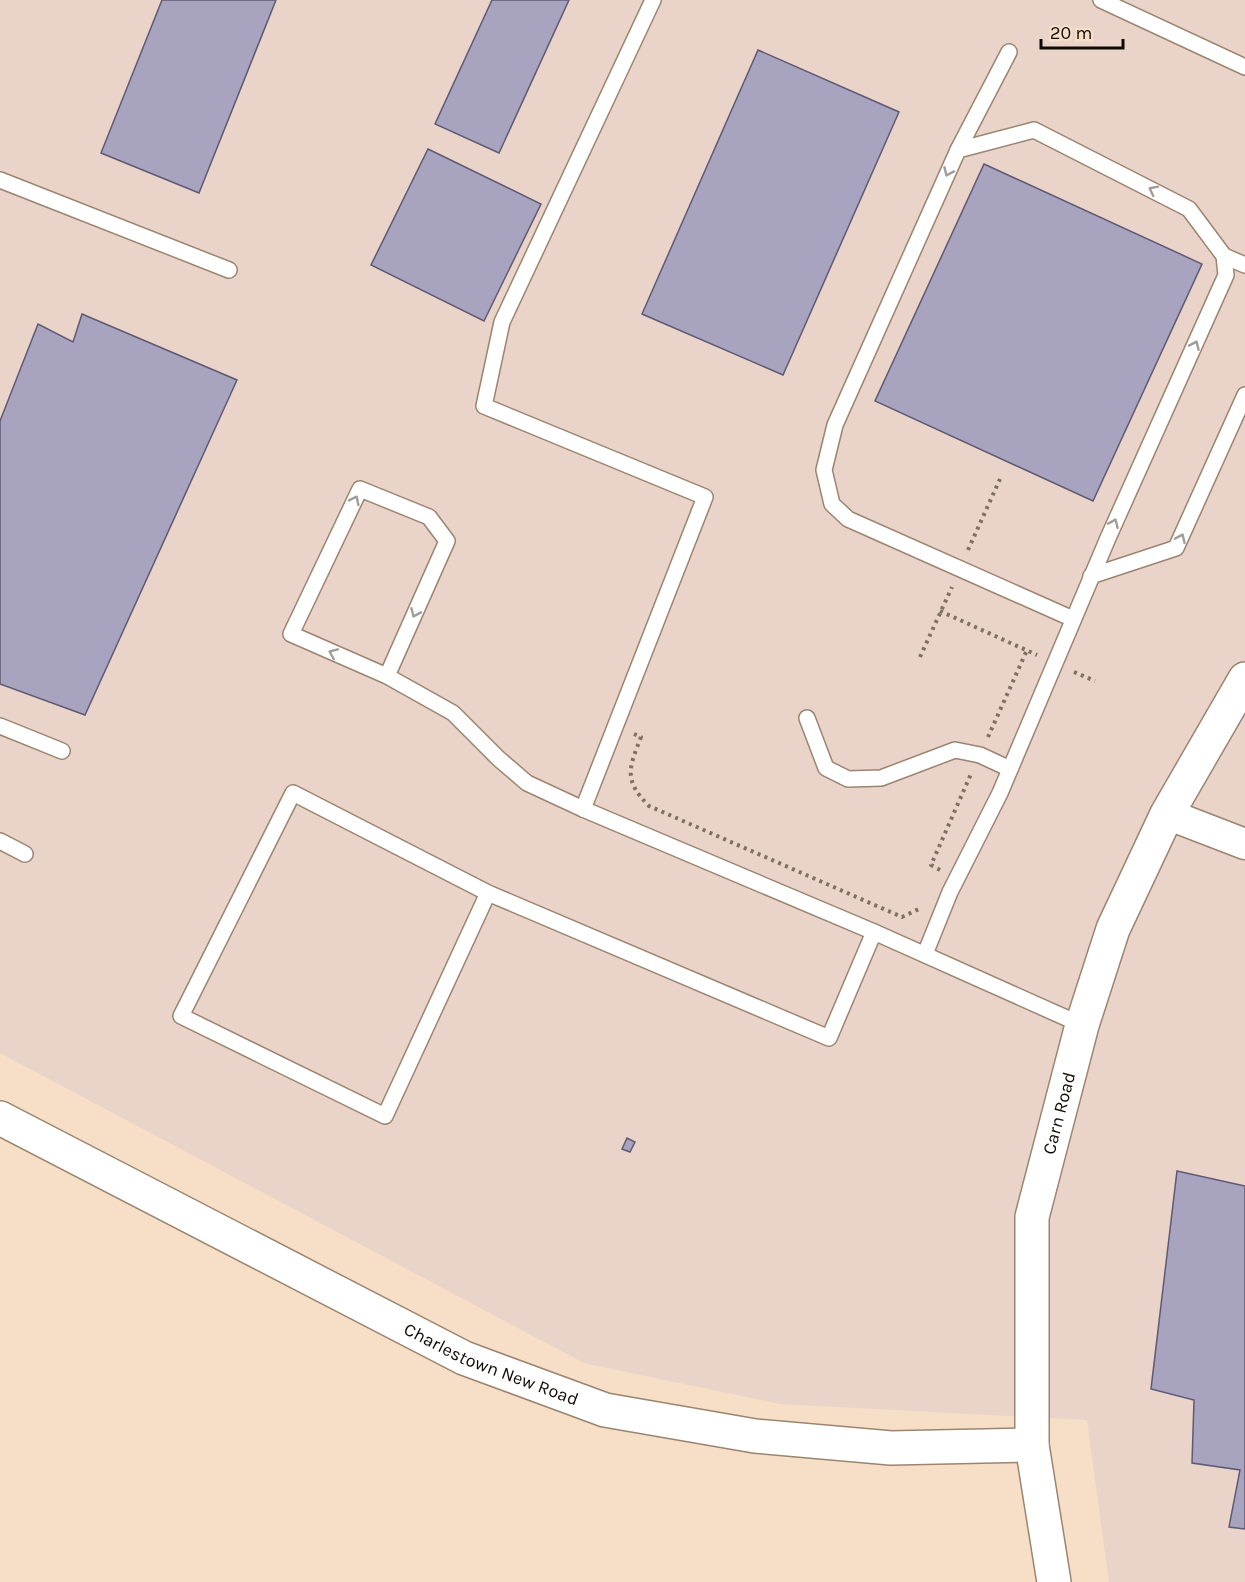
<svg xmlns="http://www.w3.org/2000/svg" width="1245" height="1582" viewBox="0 0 1245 1582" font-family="Karla,sans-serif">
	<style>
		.industrial { fill: #ead3c8 }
		.building { fill: #a8a3bf; stroke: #5f5a73; stroke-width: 1.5 }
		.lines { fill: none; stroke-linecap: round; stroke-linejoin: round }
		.lane-casing { stroke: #9b8570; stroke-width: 18 }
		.street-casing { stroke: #9b8570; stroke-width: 33 }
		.secondary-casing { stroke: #9b8570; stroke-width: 36 }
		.path { stroke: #7f7062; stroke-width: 4; stroke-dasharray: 3 4.5; stroke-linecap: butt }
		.lane { stroke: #fff; stroke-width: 15 }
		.street { stroke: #fff; stroke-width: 30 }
		.secondary { stroke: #fff; stroke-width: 33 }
		.oneway { stroke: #a09d9b }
		.labels { text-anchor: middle; stroke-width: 4.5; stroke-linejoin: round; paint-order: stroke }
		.street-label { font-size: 18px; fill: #110a04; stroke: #f6dec7 }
	</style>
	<rect width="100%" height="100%" fill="#f6dec7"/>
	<path class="industrial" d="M0,0H1245V1582H1109L1087,1420L780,1404L584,1363L0,1053Z"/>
	<g class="building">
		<path d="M162,0H276L199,193L101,153Z"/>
		<path d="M492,0H569L499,153L435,124Z"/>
		<path d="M758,50L899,112L783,375L642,314Z"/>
		<path d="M428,149L541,204L484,321L371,265Z"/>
		<path d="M984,164L1202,264L1093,501L875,401Z"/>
		<path d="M82,314L237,380L85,715L0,684V421L38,324L73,342Z"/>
		<path d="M627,1138L635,1142L630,1152L622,1149Z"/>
		<path d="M1177,1171L1245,1186V1529L1229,1527L1240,1470L1192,1463L1194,1400L1151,1389Z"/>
	</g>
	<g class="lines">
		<defs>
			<g id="lane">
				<path d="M1101,0L1245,67"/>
				<path d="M958,150L1009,52"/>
				<path d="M0,180L229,270"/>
				<path d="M1224,256L1245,265"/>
				<path d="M1091,576L1176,548L1245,395"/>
				<path d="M387,676L447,541L429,517L360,489L291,634L387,676L453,713L499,759L527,783L583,809L874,932L1082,1025"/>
				<path d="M807,718L826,768L848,779L881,778L955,750L980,755L1010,769"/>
				<path d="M0,726L62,751"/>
				<path d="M583,809L705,497L484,406L502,322L653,0"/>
				<path d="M0,841L25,854"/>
				<path d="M488,893L293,793L181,1016L385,1116L488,893L829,1038L874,932"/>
				<path d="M925,954L950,892L1000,793L1108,538L1226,275L1224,256L1189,209L1034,130L958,150L835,425L824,470L832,504L848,519L1073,619"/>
			</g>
			<path id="street" d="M1167,814L1245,844"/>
			<g id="secondary">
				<path id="s1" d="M0,1118L464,1358L605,1410L755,1436L891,1448L1032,1445"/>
				<path id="s2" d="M1054,1582L1032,1445V1217L1082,1025L1113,929L1167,814L1245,679"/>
			</g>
		</defs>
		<use href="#lane" class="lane-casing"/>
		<use href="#street" class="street-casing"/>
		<use href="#secondary" class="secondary-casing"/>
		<g class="path">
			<path d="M968,550L1000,479"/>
			<path d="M940,611L1037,655"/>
			<path d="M920,657L952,587"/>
			<path d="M1074,672L1095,681"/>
			<path d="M634,734L641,737C629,768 623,780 649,806L902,917L921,908"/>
			<path d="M988,737L1027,650"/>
			<path d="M940,870L931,865L971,774"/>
		</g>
		<use href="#lane" class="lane"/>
		<use href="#street" class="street"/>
		<use href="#secondary" class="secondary"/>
	</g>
	<defs><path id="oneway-chevron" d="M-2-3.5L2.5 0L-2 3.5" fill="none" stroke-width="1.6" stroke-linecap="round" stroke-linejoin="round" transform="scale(1.5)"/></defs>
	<g class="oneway">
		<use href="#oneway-chevron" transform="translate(948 172) rotate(114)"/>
		<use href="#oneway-chevron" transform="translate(1153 190) rotate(-153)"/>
		<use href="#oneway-chevron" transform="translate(1195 345) rotate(-66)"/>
		<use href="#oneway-chevron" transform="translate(355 500) rotate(-64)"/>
		<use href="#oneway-chevron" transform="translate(1114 523) rotate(-66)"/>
		<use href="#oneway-chevron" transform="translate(1181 538) rotate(-66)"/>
		<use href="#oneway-chevron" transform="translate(415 613) rotate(114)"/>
		<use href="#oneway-chevron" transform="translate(333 653) rotate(-157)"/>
	</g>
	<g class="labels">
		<g class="street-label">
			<text dy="6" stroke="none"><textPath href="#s2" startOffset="474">Carn Road</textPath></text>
			<text dy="6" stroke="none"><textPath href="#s1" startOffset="550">Charlestown New Road</textPath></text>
		</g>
	</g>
	<path d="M1041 39v9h82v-9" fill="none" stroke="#110a04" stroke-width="3"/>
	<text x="1050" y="39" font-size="18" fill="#110a04" stroke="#f6dec7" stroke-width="4.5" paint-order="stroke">20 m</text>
</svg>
